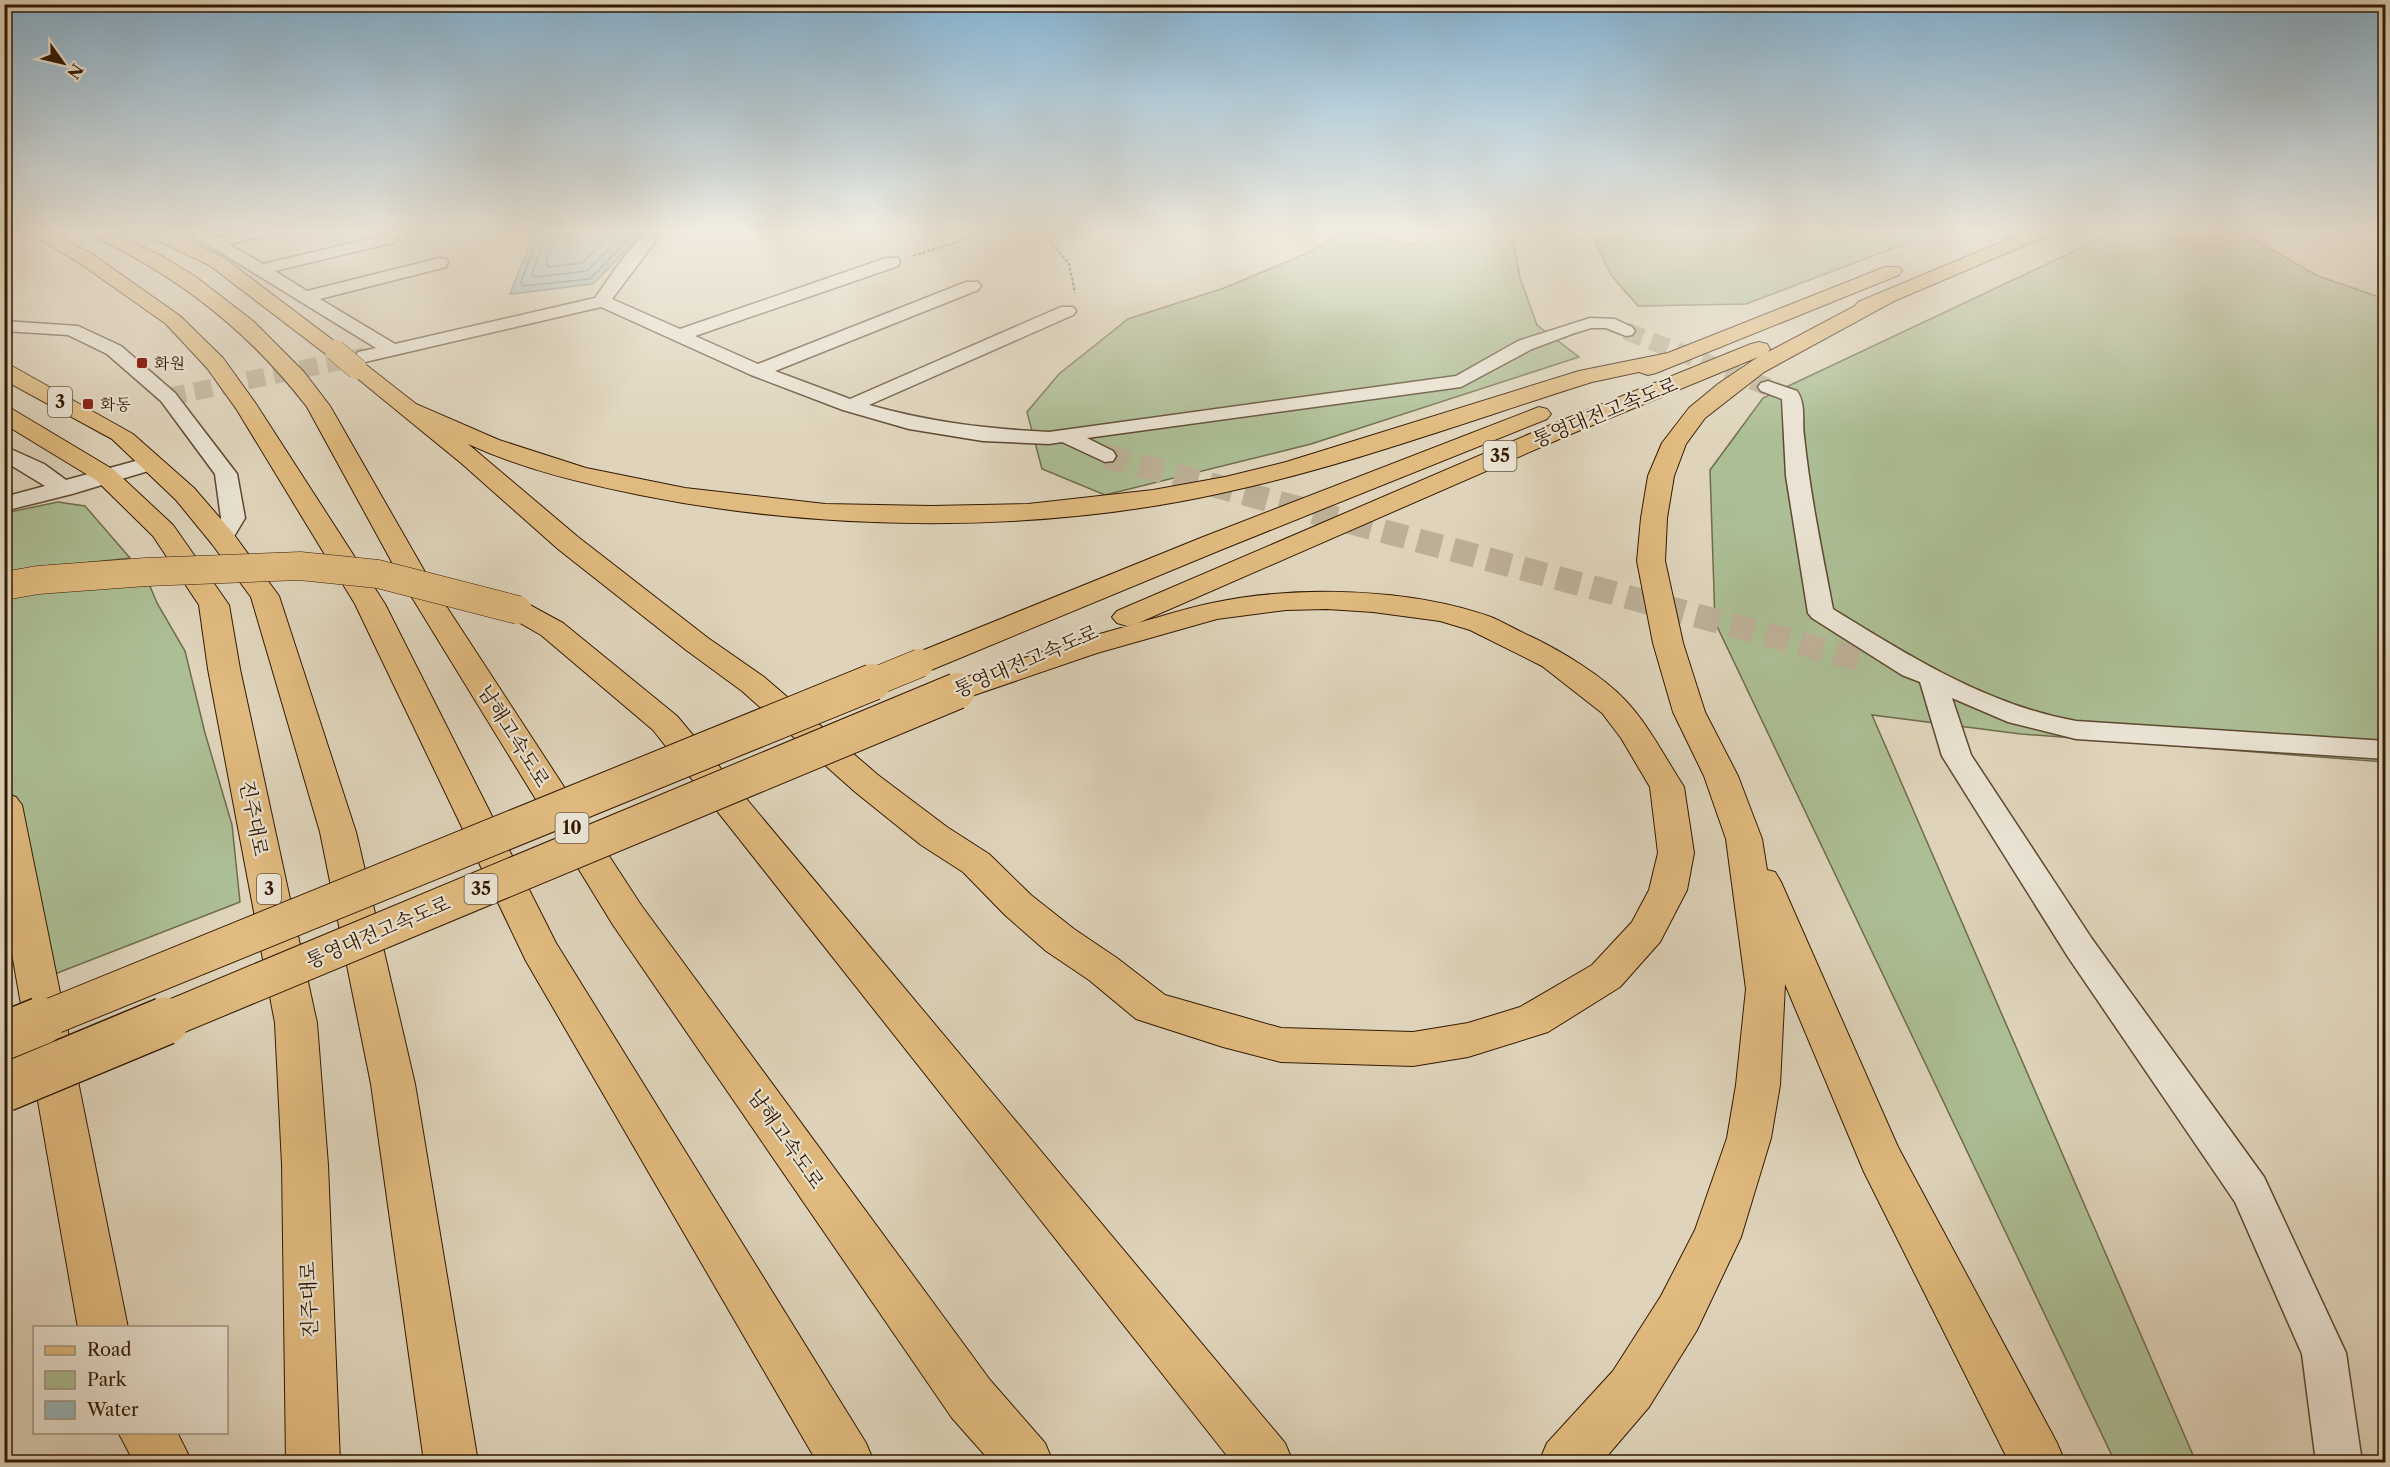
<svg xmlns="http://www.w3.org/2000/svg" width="2390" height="1467" viewBox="0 0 2390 1467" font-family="'Libre Caslon Text','Noto Serif KR',serif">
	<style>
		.green { fill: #acbe94; stroke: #6f6c4b; stroke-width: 1.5 }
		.water { fill: #97b6b9; stroke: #6f7770; stroke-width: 1.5 }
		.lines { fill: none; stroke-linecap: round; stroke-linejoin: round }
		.shore { stroke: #64685e; stroke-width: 1.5 }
		.minor-tunnel-far1 { stroke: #bcaf96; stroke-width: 18; stroke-dasharray: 18 9; stroke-linecap: butt }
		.minor-tunnel { stroke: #bcaf96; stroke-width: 24; stroke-dasharray: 24 12; stroke-linecap: butt }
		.minor-casing { stroke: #5d4830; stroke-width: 3 }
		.major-casing { stroke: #321902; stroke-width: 2 }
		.highway-casing { stroke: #321902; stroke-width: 2 }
		.path { stroke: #321902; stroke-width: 2; stroke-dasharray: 3 2; stroke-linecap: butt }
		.minor { fill: #eae3d3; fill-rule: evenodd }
		.major { fill: #e0ba7e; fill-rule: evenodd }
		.highway { fill: #e0ba7e; fill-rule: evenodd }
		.highway-bridge-far3-casing { stroke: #321902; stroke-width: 22; stroke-linecap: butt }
		.highway-bridge-far2-casing { stroke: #321902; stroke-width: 29; stroke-linecap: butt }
		.highway-bridge-far1-casing { stroke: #321902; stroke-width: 38; stroke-linecap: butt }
		.highway-bridge-casing { stroke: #321902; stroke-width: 50; stroke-linecap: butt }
		.highway-bridge-far3 { stroke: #e0ba7e; stroke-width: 21 }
		.highway-bridge-far2 { stroke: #e0ba7e; stroke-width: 28 }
		.highway-bridge-far1 { stroke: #e0ba7e; stroke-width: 36 }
		.highway-bridge { stroke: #e0ba7e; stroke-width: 47 }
		.poi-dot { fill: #8f2418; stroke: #eae3d3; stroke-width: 2 }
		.labels { text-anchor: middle; stroke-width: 4.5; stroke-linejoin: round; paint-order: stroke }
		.far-poi-label { font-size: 16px; fill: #321902; stroke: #eae3d3; text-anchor: start }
		.shield { fill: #eae3d3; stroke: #695641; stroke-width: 1.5 }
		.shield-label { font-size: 18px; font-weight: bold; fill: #321902 }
		.street-label { font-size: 20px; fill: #321902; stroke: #eae3d3 }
	</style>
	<rect width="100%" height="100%" fill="#dfd4bb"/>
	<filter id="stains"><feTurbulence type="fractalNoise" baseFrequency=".00333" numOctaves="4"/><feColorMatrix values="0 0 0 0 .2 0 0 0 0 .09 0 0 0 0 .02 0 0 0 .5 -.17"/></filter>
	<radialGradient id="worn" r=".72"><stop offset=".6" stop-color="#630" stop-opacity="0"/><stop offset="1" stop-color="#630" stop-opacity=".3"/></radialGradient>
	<g class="green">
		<path d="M1345,230H1360L1407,246L1443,230H1525L1513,239L1520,278L1537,325L1579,357L1311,444L1105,495L1042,469L1027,412L1059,374L1128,319L1224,288L1310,252Z"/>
		<path d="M1583,230H1941L1746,304L1638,306L1611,275L1592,235Z"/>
		<path d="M2119,230H2237L2318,276L2385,299V762L2021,734L1872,715L2196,1462H2115L1715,622L1710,470L1763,398Z"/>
		<path d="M58,502L85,506L130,558L66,565L5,575V513Z"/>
		<path d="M147,579L157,603L185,651L205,733L232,825L240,902L42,979L5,829V592Z"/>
	</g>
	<path class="water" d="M535,230H646L593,284L510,294Z"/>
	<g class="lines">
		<g class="shore">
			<path d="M540,230L521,282L523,286L590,279L638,230"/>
			<path d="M548,230L532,274L535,277L587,271L627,230"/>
			<path d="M557,230L546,263L549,267L582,263L615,230"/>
		</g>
		<g class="minor-tunnel-far1">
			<path d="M1626,331L1768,387"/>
			<path d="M168,397L365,356"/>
		</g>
		<path class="minor-tunnel" d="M1105,456L1858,659"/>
		<defs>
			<g id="minor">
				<path d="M178,230H199L215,238L249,230H280L278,233L229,244L263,264L390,234L398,239L396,242L275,271L307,291L440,258L446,259L448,263L446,267L320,299L395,344L595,298L620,262L647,230H664L612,299L680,329L886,258H898L900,262L898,266L695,336L758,364L966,282H978L981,286L978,290L775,371L850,399L1061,307H1073L1076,311L1073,315L869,405C930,422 986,429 1049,432L1456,376L1518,341L1590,318L1615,319L1632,327L1635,331L1632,335L1626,336L1606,328H1591L1572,334L1532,349L1461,387L1087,438L1113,451L1116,456L1113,461L1105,462L1062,442L1049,444L983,441L909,429L843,410L751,375L601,307L365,362L358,360L356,356L358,352L376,348L220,252Z"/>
				<path d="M4,321L78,326L121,346L175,393L237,474L245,518L230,543L222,545L214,543L210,538L221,518L215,474L161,401L107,354L68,335L4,331Z"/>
				<path d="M1768,381L1797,391C1806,404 1802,420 1804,436C1810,494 1822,552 1833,609C1909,656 1987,705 2076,721L2386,741V759L2076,739L2008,722L1952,698L1971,755L2092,939L2264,1177L2346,1353L2362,1462H2316L2302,1354L2235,1202L2068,957L1942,756L1920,682L1902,675L1812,618L1808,613L1786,476L1782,399L1761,391L1758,387L1761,383Z"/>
				<path d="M4,446L44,464L66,480L150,457L158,458L161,463L158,468L72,494L4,511V497L45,486L4,461Z"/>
			</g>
			<g id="major">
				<path d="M4,364L12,366L133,434L194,488L232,532L279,596L356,832L415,1084L478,1462H424L371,1084L320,832L251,597L212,544L176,500L112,439L4,380Z"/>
				<path d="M4,407L12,409L114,470L173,525L229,605L240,669L317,1023L328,1165L340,1462H286L282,1165L275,1023L208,669L199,605L153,536L96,480L4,424Z"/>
			</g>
			<g id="highway">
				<path d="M25,230H48L95,256L180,316L223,358L256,404L385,604L556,943L866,1443L874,1462H817L526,961L355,604L237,410L207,368L166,324L81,264Z"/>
				<path d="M85,230H110L165,258L196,277L253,321L304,372L330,406L433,586L641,905L990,1380L1045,1443L1053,1462H991L952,1418L613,925L405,586L307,407C248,330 176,274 88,234Z"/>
				<path d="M141,230H165L223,257L346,350L343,355L335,357L327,355L209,265L144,234Z"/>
				<path d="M2030,230H2055L2052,234L1894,301L1764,372L1705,418L1686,444L1674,476L1667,518L1665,561L1683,643L1705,712L1738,776L1762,839L1767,870L1775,872L1781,882L1898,1147L2057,1443L2065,1462H2009L1864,1172L1785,984L1780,1085L1771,1138L1741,1237L1697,1330L1649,1407L1602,1462H1539L1547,1443L1613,1371L1661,1296L1695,1230L1727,1138L1736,1085L1746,989L1726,839L1704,776L1673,712L1653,643L1637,561L1641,518L1648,476L1662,443L1689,408L1718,384L1758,357L1571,434L1138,623C1163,616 1187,608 1212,603C1296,585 1410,588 1491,617C1505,623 1518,631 1532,637C1561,651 1603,676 1625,700C1647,723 1662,752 1679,779L1684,787L1694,853L1687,890L1660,942L1620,987L1548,1032L1468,1057L1413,1066L1281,1062L1223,1047L1136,1019L1089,980L1046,951L1005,915L963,872L921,845L854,791L742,691L686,650L558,549L461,463L346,369L349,364L357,362L365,364L416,404L499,440L586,468L685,488L825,504L931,506L1028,504L1153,490L1225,477L1286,462L1579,371L1668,353L1885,267H1899L1902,271L1899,275L1656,373L1648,375L1639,372L1592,382C1471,420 1350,465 1226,492C1042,534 824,532 640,495C581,483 523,469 468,444L578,537L708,638L764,677L878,775L947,827L989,854L1031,895L1074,929L1117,958L1165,995L1281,1028L1413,1032L1468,1023L1520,1007L1592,965L1632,922L1649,890L1658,853L1650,787L1621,738L1602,713L1542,666L1470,630L1440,621L1373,612L1327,609L1286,610L1217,619L1097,653L957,701L946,698L941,691L946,684L1075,641L1135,624L1127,626L1117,623L1112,617L1117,611L1553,424L1751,344L1759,342L1767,344L1770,349L1768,352L1855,306L1858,302Z"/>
				<path d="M1539,407L1547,409L1551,414L1547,419L1223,549L931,670L920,672L909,670L905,663L909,656L1203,537Z"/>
				<path d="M518,601L528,604L563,623L677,716L1285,1443L1293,1462H1232L653,730L541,635L508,616L503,610L508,604Z"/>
				<path d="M4,793L16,797L22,805L128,1328H78L4,908Z"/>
				<path d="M118,1432H177L192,1462H134Z"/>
			</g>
		</defs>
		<use href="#minor" class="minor-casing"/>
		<use href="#major" class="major-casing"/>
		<use href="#highway" class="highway-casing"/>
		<g class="path">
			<path d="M1052,230L1050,241L1069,264L1075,293"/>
			<path d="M913,256L957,242L982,230"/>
		</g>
		<use href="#minor" class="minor"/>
		<use href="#major" class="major"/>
		<use href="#highway" class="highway"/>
		<defs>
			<path id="highway-bridge-far3" d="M335,350L357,369"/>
			<g id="highway-bridge-far2">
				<path d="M4,586L38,580L146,572L300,566L378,574L518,610"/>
				<path d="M869,684L920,663"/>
			</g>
			<g id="highway-bridge-far1">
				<path d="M38,1022L873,682"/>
				<path d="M162,1022L957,691"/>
			</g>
			<g id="highway-bridge">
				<path d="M4,1036L41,1021"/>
				<path d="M4,1088L165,1021"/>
			</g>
		</defs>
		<use href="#highway-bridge-far3" class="highway-bridge-far3-casing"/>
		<use href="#highway-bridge-far2" class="highway-bridge-far2-casing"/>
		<use href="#highway-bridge-far1" class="highway-bridge-far1-casing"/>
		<use href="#highway-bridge" class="highway-bridge-casing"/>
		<use href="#highway-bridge-far3" class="highway-bridge-far3"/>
		<use href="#highway-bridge-far2" class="highway-bridge-far2"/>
		<use href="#highway-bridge-far1" class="highway-bridge-far1"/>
		<use href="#highway-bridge" class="highway-bridge"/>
	</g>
	<linearGradient id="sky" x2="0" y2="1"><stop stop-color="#87b5d5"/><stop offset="0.53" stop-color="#f1ece0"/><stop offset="1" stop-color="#f1ece0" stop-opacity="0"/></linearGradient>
	<rect width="2390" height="436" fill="url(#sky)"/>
	<g class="poi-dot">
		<rect x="136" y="357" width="12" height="12" rx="3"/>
		<rect x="82" y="398" width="12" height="12" rx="3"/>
	</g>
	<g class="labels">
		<g class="far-poi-label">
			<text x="154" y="369">화원</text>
			<text x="100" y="410">화동</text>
		</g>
		<g class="shield">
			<rect x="48" y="387" width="24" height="30" rx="4.5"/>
			<rect x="1483.5" y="441" width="33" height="30" rx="4.5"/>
			<rect x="555.5" y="813" width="33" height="30" rx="4.5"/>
			<rect x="257" y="874" width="24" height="30" rx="4.5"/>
			<rect x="464.5" y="874" width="33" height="30" rx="4.5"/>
		</g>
		<g class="shield-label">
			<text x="60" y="408">3</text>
			<text x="1500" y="462">35</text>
			<text x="572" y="834">10</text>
			<text x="269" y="895">3</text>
			<text x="481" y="895">35</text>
		</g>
		<g class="street-label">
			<text transform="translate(1605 412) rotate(-22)" y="7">통영대전고속도로</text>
			<text transform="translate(1026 661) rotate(-23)" y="7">통영대전고속도로</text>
			<text transform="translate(514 736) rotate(58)" y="7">남해고속도로</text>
			<text transform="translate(254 818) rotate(79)" y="7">진주대로</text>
			<text transform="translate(378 932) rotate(-23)" y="7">통영대전고속도로</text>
			<text transform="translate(786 1139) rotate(55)" y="7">남해고속도로</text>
			<text transform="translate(309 1300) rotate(-92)" y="7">진주대로</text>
		</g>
	</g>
	<rect width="2390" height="1467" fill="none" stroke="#dfd4bb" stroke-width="24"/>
	<rect x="6" y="6" width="2378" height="1455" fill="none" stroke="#321902" stroke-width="3"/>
	<rect x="12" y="12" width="2366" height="1443" fill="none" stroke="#321902" stroke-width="1.5"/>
	<rect x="33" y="1326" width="195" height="108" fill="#eae3d3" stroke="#a0927f" stroke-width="1.5"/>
	<rect x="45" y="1346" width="30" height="9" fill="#e0ba7e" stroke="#a0927f" stroke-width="1.5"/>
	<text x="87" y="1356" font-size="18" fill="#321902">Road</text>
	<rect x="45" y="1371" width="30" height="18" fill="#acbe94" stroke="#a0927f" stroke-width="1.5"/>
	<text x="87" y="1386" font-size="18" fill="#321902">Park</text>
	<rect x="45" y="1401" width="30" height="18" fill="#97b6b9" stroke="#a0927f" stroke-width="1.5"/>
	<text x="87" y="1416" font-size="18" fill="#321902">Water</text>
	<g transform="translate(63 63) rotate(124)" stroke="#eae3d3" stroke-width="4.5" paint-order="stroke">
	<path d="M0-4.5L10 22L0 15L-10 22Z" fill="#321902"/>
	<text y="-9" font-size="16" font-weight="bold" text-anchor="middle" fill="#321902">N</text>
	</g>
	<rect width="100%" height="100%" filter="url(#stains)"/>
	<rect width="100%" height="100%" fill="url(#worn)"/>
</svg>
